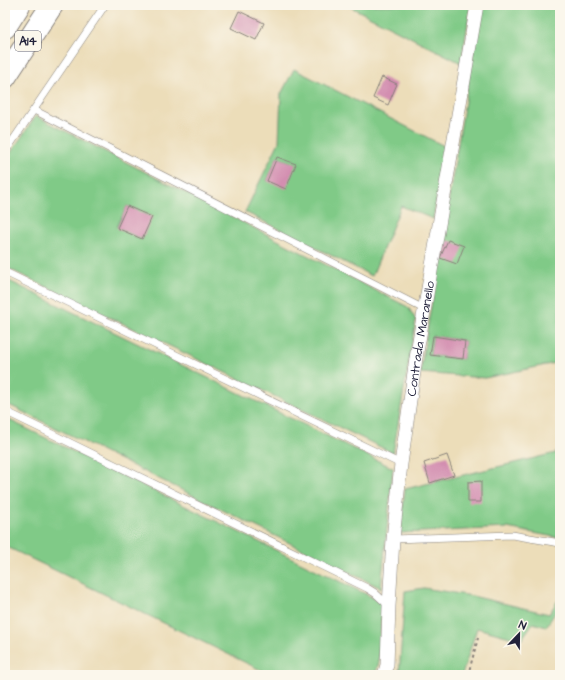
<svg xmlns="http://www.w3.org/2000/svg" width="565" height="680" viewBox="0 0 565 680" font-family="'Architects Daughter',sans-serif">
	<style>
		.green { fill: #80ca87; stroke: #517661; fill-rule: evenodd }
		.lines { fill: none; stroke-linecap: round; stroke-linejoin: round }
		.stream { stroke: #44b2c0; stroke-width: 3.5 }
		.building { fill: #d38eb0 }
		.service-casing { stroke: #87807a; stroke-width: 8 }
		.minor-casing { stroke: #87807a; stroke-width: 14 }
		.motorway-casing { stroke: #87807a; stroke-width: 24 }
		.path { stroke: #87807a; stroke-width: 2; stroke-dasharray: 3 3; stroke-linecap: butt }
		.service { stroke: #fff; stroke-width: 7 }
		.minor { stroke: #fff; stroke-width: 13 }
		.motorway { stroke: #fff; stroke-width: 22 }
		.labels { text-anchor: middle; stroke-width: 3; stroke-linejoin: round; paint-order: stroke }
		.shield { fill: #fbf7ec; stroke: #636270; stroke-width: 1 }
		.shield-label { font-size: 12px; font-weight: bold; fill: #22223b }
		.street-label { font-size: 13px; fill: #22223b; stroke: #fbf7ec }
	</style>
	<rect width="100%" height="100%" fill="#fbf7ec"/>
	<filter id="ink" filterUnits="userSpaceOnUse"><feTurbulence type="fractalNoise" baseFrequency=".025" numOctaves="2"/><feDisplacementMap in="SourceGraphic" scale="8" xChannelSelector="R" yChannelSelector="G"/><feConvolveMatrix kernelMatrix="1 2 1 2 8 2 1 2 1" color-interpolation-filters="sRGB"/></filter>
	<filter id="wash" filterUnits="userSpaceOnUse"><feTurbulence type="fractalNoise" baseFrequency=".012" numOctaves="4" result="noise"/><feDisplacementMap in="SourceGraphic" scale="16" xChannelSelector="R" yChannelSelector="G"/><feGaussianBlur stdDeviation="0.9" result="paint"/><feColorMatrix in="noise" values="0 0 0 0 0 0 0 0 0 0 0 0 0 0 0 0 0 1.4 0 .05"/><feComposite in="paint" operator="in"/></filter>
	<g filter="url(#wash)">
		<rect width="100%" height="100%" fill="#ecddb9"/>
		<g class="green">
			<path d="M347,5H471L461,63Z"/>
			<path d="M481,5H560V362L485,378L420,373ZM433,336L465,341L463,359L430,355Z"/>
			<path d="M294,69L446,147L433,219L401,206L372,276L245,212L279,142L281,94ZM277,157L296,164L267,181Z"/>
			<path d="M36,116L408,307L416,320L393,453L5,267V161ZM127,206L151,217L142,239L117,227Z"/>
			<path d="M5,279L393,468L381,588L5,403Z"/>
			<path d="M5,418L382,602L379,662L375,675H271L5,546Z"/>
			<path d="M560,452V538L507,528L400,533L405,489Z"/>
			<path d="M424,588L472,596L549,614L560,597V605L546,627L533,623L521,640L477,628L462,675H399L405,591Z"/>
		</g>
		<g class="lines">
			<path class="stream" d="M559,5L560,10"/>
		</g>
		<g id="blocks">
			<g class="building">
				<path d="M239,11L264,23L256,40L231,28Z"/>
				<path d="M382,77L397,84L388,105L373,98Z"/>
				<path d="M277,157L296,164L286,189L267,181Z"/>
				<path d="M127,206L152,217L142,239L117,228Z"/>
				<path d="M448,240L464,246L457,264L440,258Z"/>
				<path d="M433,336L465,341L463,359L430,355Z"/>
				<path d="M447,455L454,475L430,483L424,463Z"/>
				<path d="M481,481V502H468V482Z"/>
			</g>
		</g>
	</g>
	<g filter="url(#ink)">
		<use href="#blocks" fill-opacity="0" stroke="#87807a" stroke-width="1"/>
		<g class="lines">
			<defs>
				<g id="service">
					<path d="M34,110L424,309"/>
					<path d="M5,152L105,5"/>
					<path d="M5,272L401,464"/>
					<path d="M5,411L367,588L375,593L389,606"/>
					<path d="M393,539L512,535L560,543"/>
				</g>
				<g id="minor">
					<path id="s1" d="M384,675L387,665L389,606L393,539L401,464L416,358L477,5"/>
				</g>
				<g id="motorway">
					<path d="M5,27L19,5"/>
					<path d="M5,77L52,5"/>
				</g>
			</defs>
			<use href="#service" class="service-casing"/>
			<use href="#minor" class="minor-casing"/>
			<use href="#motorway" class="motorway-casing"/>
			<path class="path" d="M468,675L478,638"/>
			<use href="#service" class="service"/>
			<use href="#minor" class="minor"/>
			<use href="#motorway" class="motorway"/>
		</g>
	</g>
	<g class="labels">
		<rect class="shield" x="15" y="31" width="26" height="20" rx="3"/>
		<g class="shield-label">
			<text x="28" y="45">A14</text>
		</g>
		<g class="street-label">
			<text dy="5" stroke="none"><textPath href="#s1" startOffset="339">Contrada Maranello</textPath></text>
		</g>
	</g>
	<rect width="565" height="680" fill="none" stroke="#fbf7ec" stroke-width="20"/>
	<g transform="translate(519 634) rotate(22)" stroke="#fbf7ec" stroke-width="3" paint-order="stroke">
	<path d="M0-3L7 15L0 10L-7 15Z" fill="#22223b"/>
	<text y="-6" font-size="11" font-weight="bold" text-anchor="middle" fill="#22223b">N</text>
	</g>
</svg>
